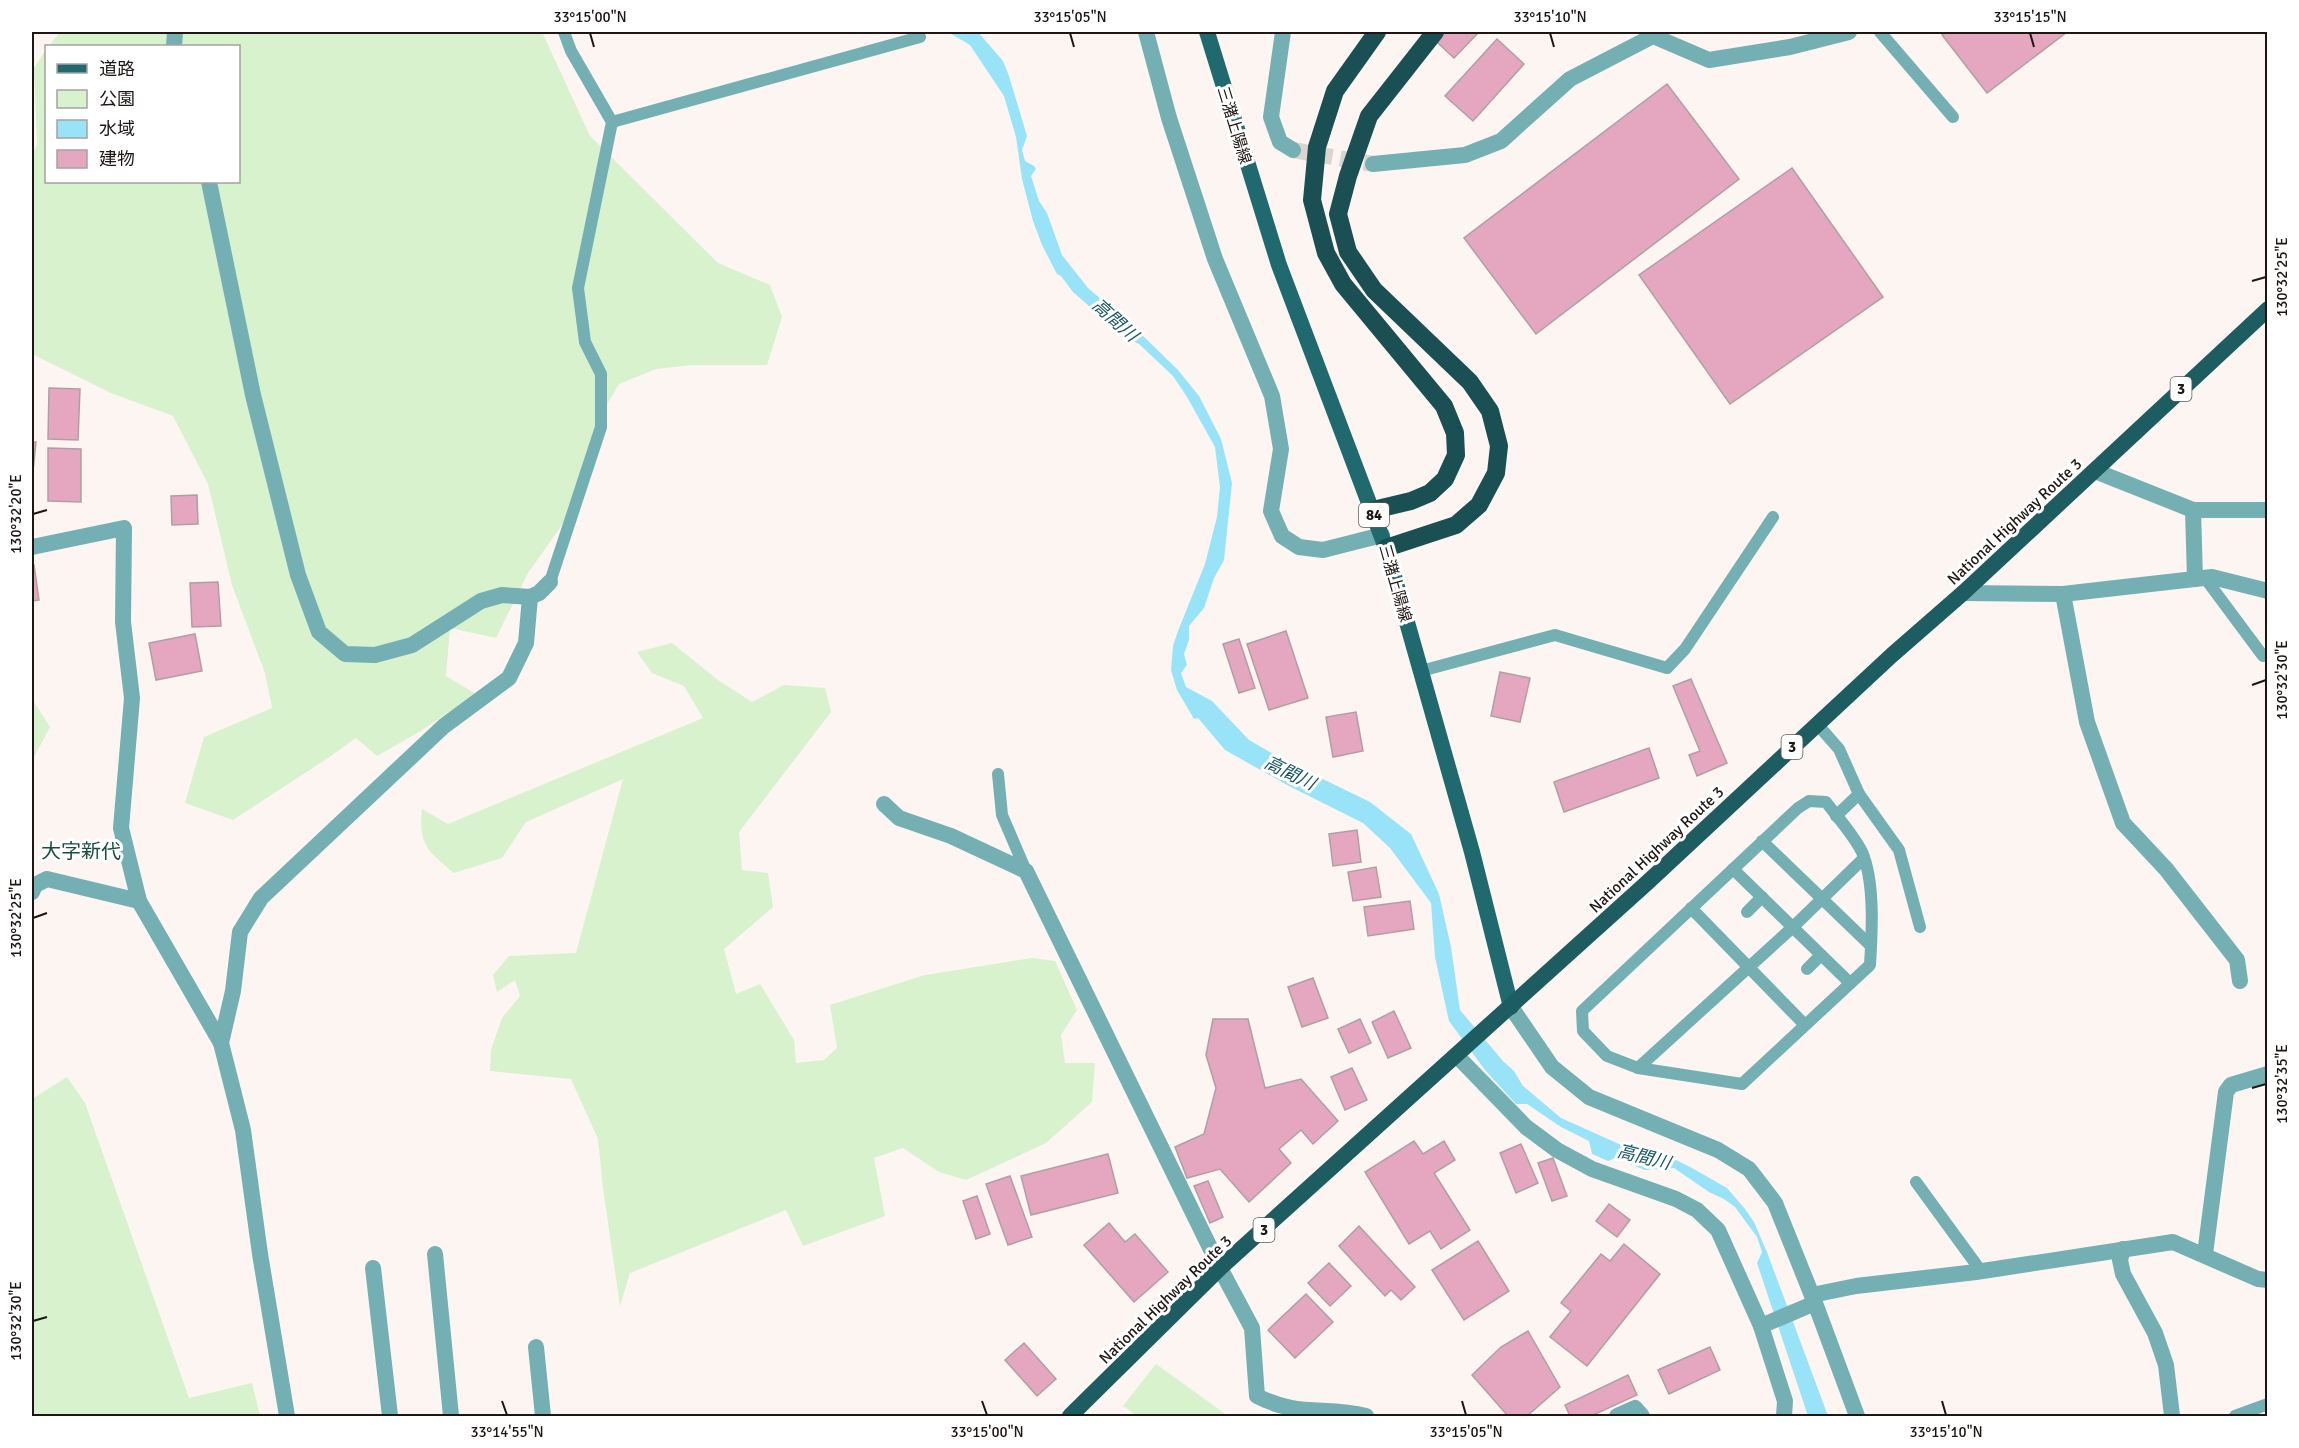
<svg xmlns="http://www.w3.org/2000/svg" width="2299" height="1448" viewBox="0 0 2299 1448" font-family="Signika,'Noto Sans JP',sans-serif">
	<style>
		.green { fill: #d7f2cd }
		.water { fill: #99e3f8 }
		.building { fill: #e4a7bf; stroke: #b19ea5; stroke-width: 1.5 }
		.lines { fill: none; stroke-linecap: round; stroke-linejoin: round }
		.minor-tunnel { stroke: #dbd4d0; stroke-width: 16; stroke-dasharray: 16 8; stroke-linecap: butt }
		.service { stroke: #73afb3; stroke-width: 12 }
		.minor { stroke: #73afb3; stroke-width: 16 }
		.tertiary { stroke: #73afb3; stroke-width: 16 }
		.primary { stroke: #206a6f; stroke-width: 16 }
		.trunk { stroke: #1d5c61; stroke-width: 16 }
		.motorway { stroke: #1a4f53; stroke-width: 18 }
		.ticks { fill: none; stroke: #1d1613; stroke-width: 2 }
		.labels { text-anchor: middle; stroke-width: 6; stroke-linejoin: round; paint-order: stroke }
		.shield { fill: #fff; stroke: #615c5a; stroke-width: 1.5 }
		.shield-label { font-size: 15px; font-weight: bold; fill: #1d1613 }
		.street-label { font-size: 16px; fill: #1d1613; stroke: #fff }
		.water-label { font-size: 18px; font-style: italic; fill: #1a5866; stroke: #fff }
		.quarter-label { font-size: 20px; fill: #194d3f; stroke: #fff }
		.neatline { fill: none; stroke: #1d1613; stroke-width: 2 }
		.ticks-label { font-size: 15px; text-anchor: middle; fill: #1d1613 }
	</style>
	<rect width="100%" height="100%" fill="#fdf5f1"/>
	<g class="green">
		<path d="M60,32H542L590,136L718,263L770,285L782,317L767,365H692L656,369L619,384L596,423L567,518L528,573L496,638L450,628L446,676L476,694L419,732L377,756L356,738L325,760L233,820L185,803L204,737L272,708L265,673L232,585L208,484L173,416L111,393L32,354V155L37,144L34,68L46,50V182H238V46H49Z"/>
		<path d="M672,643L718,680L752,702L784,685L825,688L831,712L739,832L742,870L768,873L773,907L724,949L736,994L760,984L794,1040L796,1063L824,1060L837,1048L830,1005L925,975L1032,958L1055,961L1077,1010L1061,1035L1065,1063H1095L1092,1102L1046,1143L966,1180L939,1172L903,1148L874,1158L885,1216L803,1246L786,1210L630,1273L620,1306L603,1188L598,1139L571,1079L490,1071L491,1050L502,1018L520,996L515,980L497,992L493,975L509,956L576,953L623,779L526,822L502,858L454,873C428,852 418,844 422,809L448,824L703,718L684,686L652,673L637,652Z"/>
		<path d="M32,699L50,727L32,761Z"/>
		<path d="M67,1077L85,1103L189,1398L252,1383L260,1416H32V1099Z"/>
		<path d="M1156,1364L1224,1413V1416H1137L1123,1406Z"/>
	</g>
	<path class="water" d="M948,32H978L1003,61L1009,76L1027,136L1022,150L1025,161L1034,166L1036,169L1031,176L1039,201L1047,213L1062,255L1088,288L1140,333L1178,370L1199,396L1221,439L1232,483L1224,560L1214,578L1204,608L1189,626V640L1184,654L1187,665L1181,673L1186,687L1212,701L1249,740L1284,760L1370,802L1411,834L1439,894L1451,947L1460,1010L1503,1061L1514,1071L1523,1086L1561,1118L1619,1144L1676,1160L1692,1168L1727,1188L1745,1209L1754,1222L1767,1252L1828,1416H1808L1757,1263L1762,1252L1757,1237L1735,1207L1724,1199L1709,1192L1674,1168L1645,1170L1615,1158L1608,1161L1592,1154L1589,1141L1561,1127L1527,1104H1516L1485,1070L1449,1021L1435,957L1431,903L1390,848L1363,823L1289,786L1225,750L1198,718L1194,719L1177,690L1171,670L1173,646L1178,631L1205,564L1217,517L1220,487L1215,447L1187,397L1173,376L1139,344L1129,339L1115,323L1089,306L1073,292L1061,276L1057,274L1042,245L1033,221L1022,179L1016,137L1004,96L970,45Z"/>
	<g class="building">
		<path d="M1426,32H1479L1454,58Z"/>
		<path d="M1946,32H2067L1987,93L1942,35Z"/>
		<path d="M1497,39L1524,64L1473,121L1445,96Z"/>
		<path d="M1667,84L1739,179L1536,334L1464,238Z"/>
		<path d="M1792,168L1883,297L1730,404L1639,275Z"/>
		<path d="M49,388L80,389L78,440L48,439Z"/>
		<path d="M32,442H36L32,481Z"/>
		<path d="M48,448L81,449V502L48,501Z"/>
		<path d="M197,495L198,524L172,525L171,496Z"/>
		<path d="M32,565H34L39,600L32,601Z"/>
		<path d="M218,582L221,626L192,627L190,583Z"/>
		<path d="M1286,631L1308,698L1269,710L1247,644Z"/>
		<path d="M195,634L202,671L156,680L149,643Z"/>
		<path d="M1239,639L1255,688L1239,693L1223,644Z"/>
		<path d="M1500,672L1530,678L1520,722L1491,716Z"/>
		<path d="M1691,679L1727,763L1697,776L1689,755L1700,751L1673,686Z"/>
		<path d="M1356,712L1363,751L1333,757L1326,717Z"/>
		<path d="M1649,748L1659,778L1564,812L1554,782Z"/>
		<path d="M1357,830L1361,862L1333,866L1329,834Z"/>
		<path d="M1376,867L1381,897L1353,901L1348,872Z"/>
		<path d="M1410,901L1414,929L1368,936L1364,907Z"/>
		<path d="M1313,978L1328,1018L1302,1027L1288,987Z"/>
		<path d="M1394,1011L1411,1048L1388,1058L1372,1022Z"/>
		<path d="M1213,1019H1248L1265,1088L1301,1079L1338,1121L1313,1144L1301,1130L1279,1149L1291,1163L1249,1202L1220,1169L1187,1178L1175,1147L1204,1134L1216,1088L1206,1055Z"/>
		<path d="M1360,1019L1371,1043L1349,1053L1338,1029Z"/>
		<path d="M1352,1068L1367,1100L1345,1110L1331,1077Z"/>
		<path d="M1414,1141L1423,1154L1444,1141L1455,1160L1434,1173L1470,1230L1441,1249L1430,1231L1409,1244L1365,1172Z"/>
		<path d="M1521,1144L1538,1183L1516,1193L1500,1153Z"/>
		<path d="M1108,1154L1118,1193L1031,1215L1021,1176Z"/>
		<path d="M1553,1158L1567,1196L1552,1201L1538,1163Z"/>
		<path d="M1010,1176L1032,1237L1008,1245L986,1184Z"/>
		<path d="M1208,1181L1223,1217L1210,1223L1194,1186Z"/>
		<path d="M977,1196L990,1234L976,1239L963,1201Z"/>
		<path d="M1609,1204L1630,1220L1617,1237L1596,1221Z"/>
		<path d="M1109,1223L1125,1242L1135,1234L1168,1272L1134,1302L1084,1245Z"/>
		<path d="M1359,1226L1415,1287L1401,1300L1391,1290L1385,1296L1339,1246Z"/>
		<path d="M1478,1241L1509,1291L1464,1320L1432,1270Z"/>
		<path d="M1624,1244L1660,1274L1587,1366L1550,1337L1571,1311L1561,1303L1601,1254L1610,1261Z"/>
		<path d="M1329,1263L1351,1286L1330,1306L1308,1283Z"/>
		<path d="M1306,1294L1333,1322L1295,1358L1268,1330Z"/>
		<path d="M1528,1331L1560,1387L1527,1416H1508L1472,1375L1501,1347Z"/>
		<path d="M1024,1343L1056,1379L1037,1396L1005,1360Z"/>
		<path d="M1710,1347L1720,1370L1669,1394L1658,1370Z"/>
		<path d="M1628,1375L1637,1395L1591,1416H1570L1565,1405Z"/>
	</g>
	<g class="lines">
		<path class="minor-tunnel" d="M1293,150L1373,164"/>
		<g class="service">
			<path d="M1880,32L1953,117"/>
			<path d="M612,122L920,37"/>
			<path d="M2205,578L2263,656"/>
			<path d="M550,582L601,427V374L585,342L578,288L612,122L571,51L564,32"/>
			<path d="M1421,671L1555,635L1667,668L1685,649L1773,517"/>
			<path d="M1817,724L1839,749L1859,794L1899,850L1920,927"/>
			<path d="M998,774L1002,815L1026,871"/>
			<path d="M1809,801L1826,802C1838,818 1853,834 1862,852C1875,882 1872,933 1870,965L1742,1084L1638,1068L1607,1056L1583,1031L1582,1011L1798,808Z"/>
			<path d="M1836,816L1859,794"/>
			<path d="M1762,841L1871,946"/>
			<path d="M1733,869L1850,983"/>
			<path d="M1691,908L1805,1025"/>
			<path d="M1747,912L1762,897"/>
			<path d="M1807,969L1821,955"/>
			<path d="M1638,1068L1793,927L1864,858"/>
			<path d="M1916,1182L1981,1271"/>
			<path d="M2235,1416L2268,1404"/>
		</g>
		<g class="minor">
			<path d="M1146,32L1169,118L1215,259L1272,396L1281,449L1271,511L1282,536L1299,547L1323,550L1382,535"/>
			<path d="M1283,32L1271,117L1280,142L1293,150"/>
			<path d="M174,46L175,32"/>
			<path d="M1373,164L1465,155L1501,141L1570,79L1653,36L1709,60L1790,47L1849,32"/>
			<path d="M209,182L253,395L298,575L319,632L345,654L375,655L412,645L481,601L502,595L530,597L539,593L550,582"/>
			<path d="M2095,471L2193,510H2268"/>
			<path d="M2193,510L2195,579"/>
			<path d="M32,547L124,528L123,622L132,698L121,828L139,901L221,1043"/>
			<path d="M1963,593L2063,594L2212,577L2268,591"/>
			<path d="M2063,594L2087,722L2123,823L2166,869L2237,960L2240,981"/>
			<path d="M884,804L899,818L951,836L1026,871L1220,1268L1252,1328L1257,1396C1297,1417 1325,1406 1366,1416"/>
			<path d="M32,892L35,885L47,879L139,901"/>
			<path d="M1457,1056L1526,1127L1557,1150L1592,1169L1676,1199L1697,1210L1718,1230L1761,1326L1785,1401L1784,1416"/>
			<path d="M2123,1249L2120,1260L2123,1274L2155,1333L2166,1365L2172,1416"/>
			<path d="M435,1254L451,1416"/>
			<path d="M2205,1254L2226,1092L2231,1085L2268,1074"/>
			<path d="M373,1268L390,1416"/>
			<path d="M1812,1295L1856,1286L1976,1272L2173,1242L2258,1279L2268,1280"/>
			<path d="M1761,1326L1815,1303"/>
			<path d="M536,1347L543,1416"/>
			<path d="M287,1416L260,1254L243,1130L221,1043L233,991L240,932L261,898L444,726L509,678L526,643L530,597"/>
			<path d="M1617,1416L1635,1408L1642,1416"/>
		</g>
		<path class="tertiary" d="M1511,1007L1552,1067L1589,1097L1718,1150L1749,1169L1775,1203L1815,1303L1857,1416"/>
		<path class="primary" d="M1207,32L1279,265L1386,548L1472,852L1511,1007"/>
		<path class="trunk" d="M1070,1416L1220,1268L1649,881L1892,655L1963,593L2268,309"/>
		<g class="motorway">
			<path d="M1373,510L1411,501L1430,493L1445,479L1456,455L1455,433L1444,406L1343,284L1326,253L1312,200L1317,147L1335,91L1377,32"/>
			<path d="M1386,548L1456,525L1479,505L1496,473L1499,446L1490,411L1470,382L1374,290L1348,252L1338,214L1348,176L1369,116L1435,32"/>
		</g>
	</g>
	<path class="ticks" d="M590,33L594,47M1070,33L1074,47M1550,33L1554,47M2030,33L2034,47M2252,281L2266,277M33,514L47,510M2252,685L2266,680M33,918L47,913M2252,1088L2266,1084M33,1321L47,1317M502,1401L507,1415M982,1401L987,1415M1462,1401L1466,1415M1942,1401L1946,1415"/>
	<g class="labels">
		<g class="shield">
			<rect x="2170.5" y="377" width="21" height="24" rx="4.5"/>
			<rect x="1359" y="503" width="30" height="24" rx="4.5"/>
			<rect x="1781.5" y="735" width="21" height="24" rx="4.5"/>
			<rect x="1253.5" y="1218" width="21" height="24" rx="4.5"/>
		</g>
		<g class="shield-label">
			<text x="2181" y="394">3</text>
			<text x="1374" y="520">84</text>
			<text x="1792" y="752">3</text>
			<text x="1264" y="1235">3</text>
		</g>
		<g class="street-label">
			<text transform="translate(1235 125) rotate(73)" y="6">三潴上陽線</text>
			<text transform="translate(2014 521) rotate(-43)" y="6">National Highway Route 3</text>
			<text transform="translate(1396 583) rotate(74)" y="6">三潴上陽線</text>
			<text transform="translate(1656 849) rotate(-43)" y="6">National Highway Route 3</text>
			<text transform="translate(1165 1299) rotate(-44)" y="6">National Highway Route 3</text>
		</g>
		<g class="water-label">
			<text transform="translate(1115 320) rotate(42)" y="6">高間川</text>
			<text transform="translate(1290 773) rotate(26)" y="6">高間川</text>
			<text transform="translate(1644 1157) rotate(14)" y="6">高間川</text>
		</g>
		<g class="quarter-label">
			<text x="81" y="858">大字新代</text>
		</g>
	</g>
	<rect width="2299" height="1448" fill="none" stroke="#ffffff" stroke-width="66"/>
	<rect x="45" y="45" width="195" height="138" fill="#ffffff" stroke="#a5a2a1" stroke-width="1.5"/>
	<rect x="57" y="64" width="30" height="9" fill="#206a6f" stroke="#a5a2a1" stroke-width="1.5"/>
	<text x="99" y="75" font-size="18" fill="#1d1613">道路</text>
	<rect x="57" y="90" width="30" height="18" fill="#d7f2cd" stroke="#a5a2a1" stroke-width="1.5"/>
	<text x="99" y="105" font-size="18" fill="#1d1613">公園</text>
	<rect x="57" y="120" width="30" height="18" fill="#99e3f8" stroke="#a5a2a1" stroke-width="1.5"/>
	<text x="99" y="135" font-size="18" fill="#1d1613">水域</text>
	<rect x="57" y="150" width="30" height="18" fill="#e4a7bf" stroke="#a5a2a1" stroke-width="1.5"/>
	<text x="99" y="165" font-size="18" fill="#1d1613">建物</text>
	<rect x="33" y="33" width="2233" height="1382" class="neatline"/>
	<g class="ticks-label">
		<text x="590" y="22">33°15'00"N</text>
		<text x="1070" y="22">33°15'05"N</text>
		<text x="1550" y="22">33°15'10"N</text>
		<text x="2030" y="22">33°15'15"N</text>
		<text transform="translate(2282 277) rotate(-90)" y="5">130°32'25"E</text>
		<text transform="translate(16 514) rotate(-90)" y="5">130°32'20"E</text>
		<text transform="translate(2282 680) rotate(-90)" y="5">130°32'30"E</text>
		<text transform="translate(16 918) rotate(-90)" y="5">130°32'25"E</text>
		<text transform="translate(2282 1084) rotate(-90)" y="5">130°32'35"E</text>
		<text transform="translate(16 1321) rotate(-90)" y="5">130°32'30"E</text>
		<text x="507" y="1437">33°14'55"N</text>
		<text x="987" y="1437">33°15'00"N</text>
		<text x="1466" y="1437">33°15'05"N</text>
		<text x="1946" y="1437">33°15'10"N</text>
	</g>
</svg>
